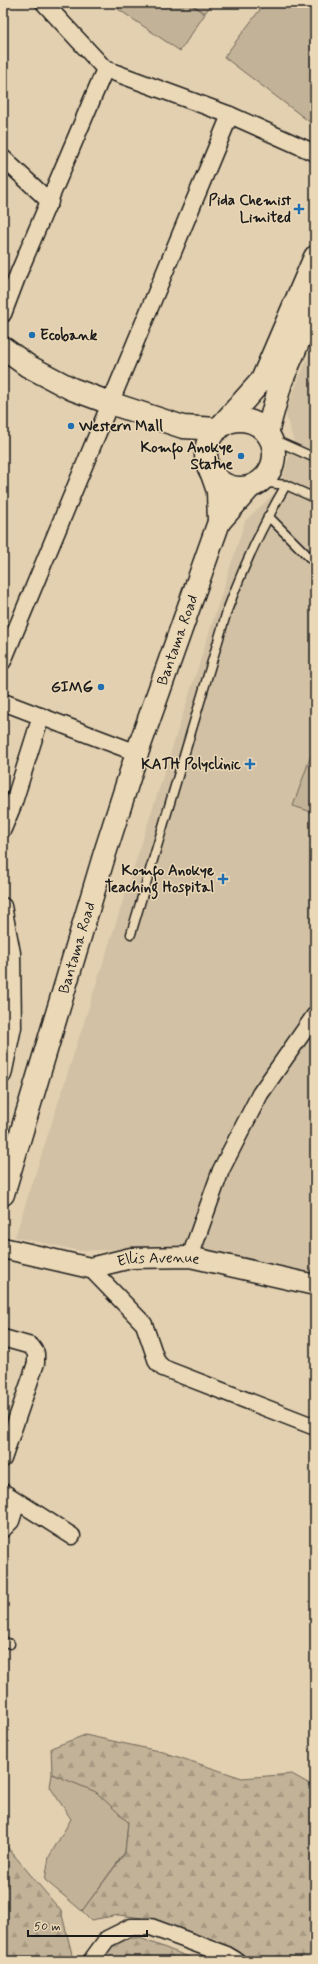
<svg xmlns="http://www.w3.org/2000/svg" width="318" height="1964" viewBox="0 0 318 1964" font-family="Mynerve,sans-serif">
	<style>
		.built { fill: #d2c1a4 }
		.green { fill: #c2b297; stroke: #6f675a }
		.forest { fill: url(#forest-firs); stroke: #6f675a }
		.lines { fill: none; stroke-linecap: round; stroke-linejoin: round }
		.service-casing { stroke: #1c1c1c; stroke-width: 11 }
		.minor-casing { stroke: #1c1c1c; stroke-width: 19 }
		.tertiary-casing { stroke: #1c1c1c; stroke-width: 23 }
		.secondary-casing { stroke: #1c1c1c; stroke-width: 25 }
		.service { stroke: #ebd8b6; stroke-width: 8 }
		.minor { stroke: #ebd8b6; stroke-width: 16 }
		.tertiary { stroke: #ebd8b6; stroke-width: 20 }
		.secondary { stroke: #ebd8b6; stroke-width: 22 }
		.poi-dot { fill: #1f6fb2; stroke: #ebd8b6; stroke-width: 1.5 }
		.labels { text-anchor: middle; stroke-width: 3; stroke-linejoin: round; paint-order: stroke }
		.poi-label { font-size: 15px; font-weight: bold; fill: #1c1c1c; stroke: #ebd8b6; text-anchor: end }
		.street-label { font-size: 15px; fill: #1c1c1c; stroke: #ebd8b6 }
	</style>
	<defs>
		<pattern id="forest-firs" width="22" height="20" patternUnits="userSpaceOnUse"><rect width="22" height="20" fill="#c2b297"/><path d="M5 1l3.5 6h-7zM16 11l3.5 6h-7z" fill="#a69882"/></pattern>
	</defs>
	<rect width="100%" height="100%" fill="#e3d0b0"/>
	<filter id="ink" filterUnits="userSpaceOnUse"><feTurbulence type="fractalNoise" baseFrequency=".025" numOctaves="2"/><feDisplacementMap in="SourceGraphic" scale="8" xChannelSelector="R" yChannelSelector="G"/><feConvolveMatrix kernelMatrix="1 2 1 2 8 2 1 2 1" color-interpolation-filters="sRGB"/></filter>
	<g filter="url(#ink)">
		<path class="built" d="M315,340V1275L178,1246L81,1251L15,1237L245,521L278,490L294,442L285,412Z"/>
		<g class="green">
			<path d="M122,3H189L205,14L180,51L118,9Z"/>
			<path d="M190,3H212L205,13Z"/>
			<path d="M265,3H315V126L224,57Z"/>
			<path d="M315,744V813L293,806Z"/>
			<path d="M52,1774L96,1791L128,1822L125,1852L82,1911L45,1880L49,1857L71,1819L50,1787Z"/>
		</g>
		<g class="forest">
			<path d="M85,1735L163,1752L242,1778L292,1774L315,1787V1961H254L142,1918L119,1915L91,1920L82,1911L125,1853L128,1822L96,1792L52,1774L51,1748Z"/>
			<path d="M3,1842L61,1911L72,1954L71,1961H3Z"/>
			<path d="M123,1938H140L199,1961H97L106,1948Z"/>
		</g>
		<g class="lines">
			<defs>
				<g id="service">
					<path d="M270,438L315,458"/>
					<path d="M260,482L286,485L315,498"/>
					<path d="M268,516L315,563"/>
					<path d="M131,934L227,611C243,567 262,526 286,485"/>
					<path d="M3,1641L10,1644"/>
				</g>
				<g id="minor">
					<path d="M44,3L105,69L230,115L315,153"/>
					<path d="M3,158L50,202"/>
					<path d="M3,314L19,272L105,69"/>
					<path d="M3,661L230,115"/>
					<path d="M3,702L137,753"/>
					<path d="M3,829L13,805L41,716"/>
					<path d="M3,906L12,953L13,1027L3,1075"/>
					<path d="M190,1257L221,1170L260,1094L315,1015"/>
					<path d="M90,1268L144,1324L157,1362L163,1368L315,1427"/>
					<path d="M3,1338L31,1346L36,1353V1363L3,1459"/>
					<path d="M3,1492L72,1536"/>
					<path d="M3,1529L11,1521L17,1502"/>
					<path d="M91,1961L107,1939L131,1927H151L227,1955L237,1961"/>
				</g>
				<g id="tertiary">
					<path id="s1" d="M3,1248L90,1268L131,1258L190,1257L315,1285"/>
				</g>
				<g id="secondary">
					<path d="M3,348L28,366L72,389L110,403L183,427L218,429"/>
					<circle cx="240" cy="454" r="34"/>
					<path d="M222,425L262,380L315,257"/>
					<path d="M267,433L281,382L315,303"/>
					<path d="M219,522L250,487"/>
					<path id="s2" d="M3,1194L104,856L137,753L219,522L218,491L211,471"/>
				</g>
			</defs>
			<use href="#service" class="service-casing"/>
			<use href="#minor" class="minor-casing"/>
			<use href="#tertiary" class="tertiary-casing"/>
			<use href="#secondary" class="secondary-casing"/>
			<use href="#service" class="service"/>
			<use href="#minor" class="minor"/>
			<use href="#tertiary" class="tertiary"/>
			<use href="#secondary" class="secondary"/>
		</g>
	</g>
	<g class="poi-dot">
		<path d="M297 203h4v4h4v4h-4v4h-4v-4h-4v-4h4z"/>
		<circle cx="32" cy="335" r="4"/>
		<circle cx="71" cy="426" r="4"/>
		<circle cx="241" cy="456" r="4"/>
		<circle cx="101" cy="687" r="4"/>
		<path d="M248 758h4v4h4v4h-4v4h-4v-4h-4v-4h4z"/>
		<path d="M221 873h4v4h4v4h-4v4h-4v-4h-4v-4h4z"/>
	</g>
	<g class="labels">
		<g class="poi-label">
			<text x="291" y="205">Pida Chemist<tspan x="291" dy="17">Limited</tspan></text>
			<text x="40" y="340" text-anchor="start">Ecobank</text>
			<text x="79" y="431" text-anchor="start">Western Mall</text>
			<text x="233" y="452">Komfo Anokye<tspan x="233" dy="17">Statue</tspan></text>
			<text x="93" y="692">GIMG</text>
			<text x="241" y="769">KATH Polyclinic</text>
			<text x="214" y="875">Komfo Anokye<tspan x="214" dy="17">Teaching Hospital</tspan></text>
		</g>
		<g class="street-label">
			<text dy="5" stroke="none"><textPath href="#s2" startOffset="581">Bantama Road</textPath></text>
			<text dy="5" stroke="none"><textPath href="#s2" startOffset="257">Bantama Road</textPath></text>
			<text dy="5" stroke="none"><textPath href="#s1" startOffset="159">Ellis Avenue</textPath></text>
		</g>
	</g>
	<rect width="318" height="1964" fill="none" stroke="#ebd8b6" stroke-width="16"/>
	<rect x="8" y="8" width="302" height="1948" fill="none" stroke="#1c1c1c" stroke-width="1.5" filter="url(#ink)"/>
	<path d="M28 1930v6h119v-6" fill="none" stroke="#1c1c1c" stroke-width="2"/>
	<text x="34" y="1930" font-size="12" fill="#1c1c1c" stroke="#ebd8b6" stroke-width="3" paint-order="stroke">50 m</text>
</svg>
